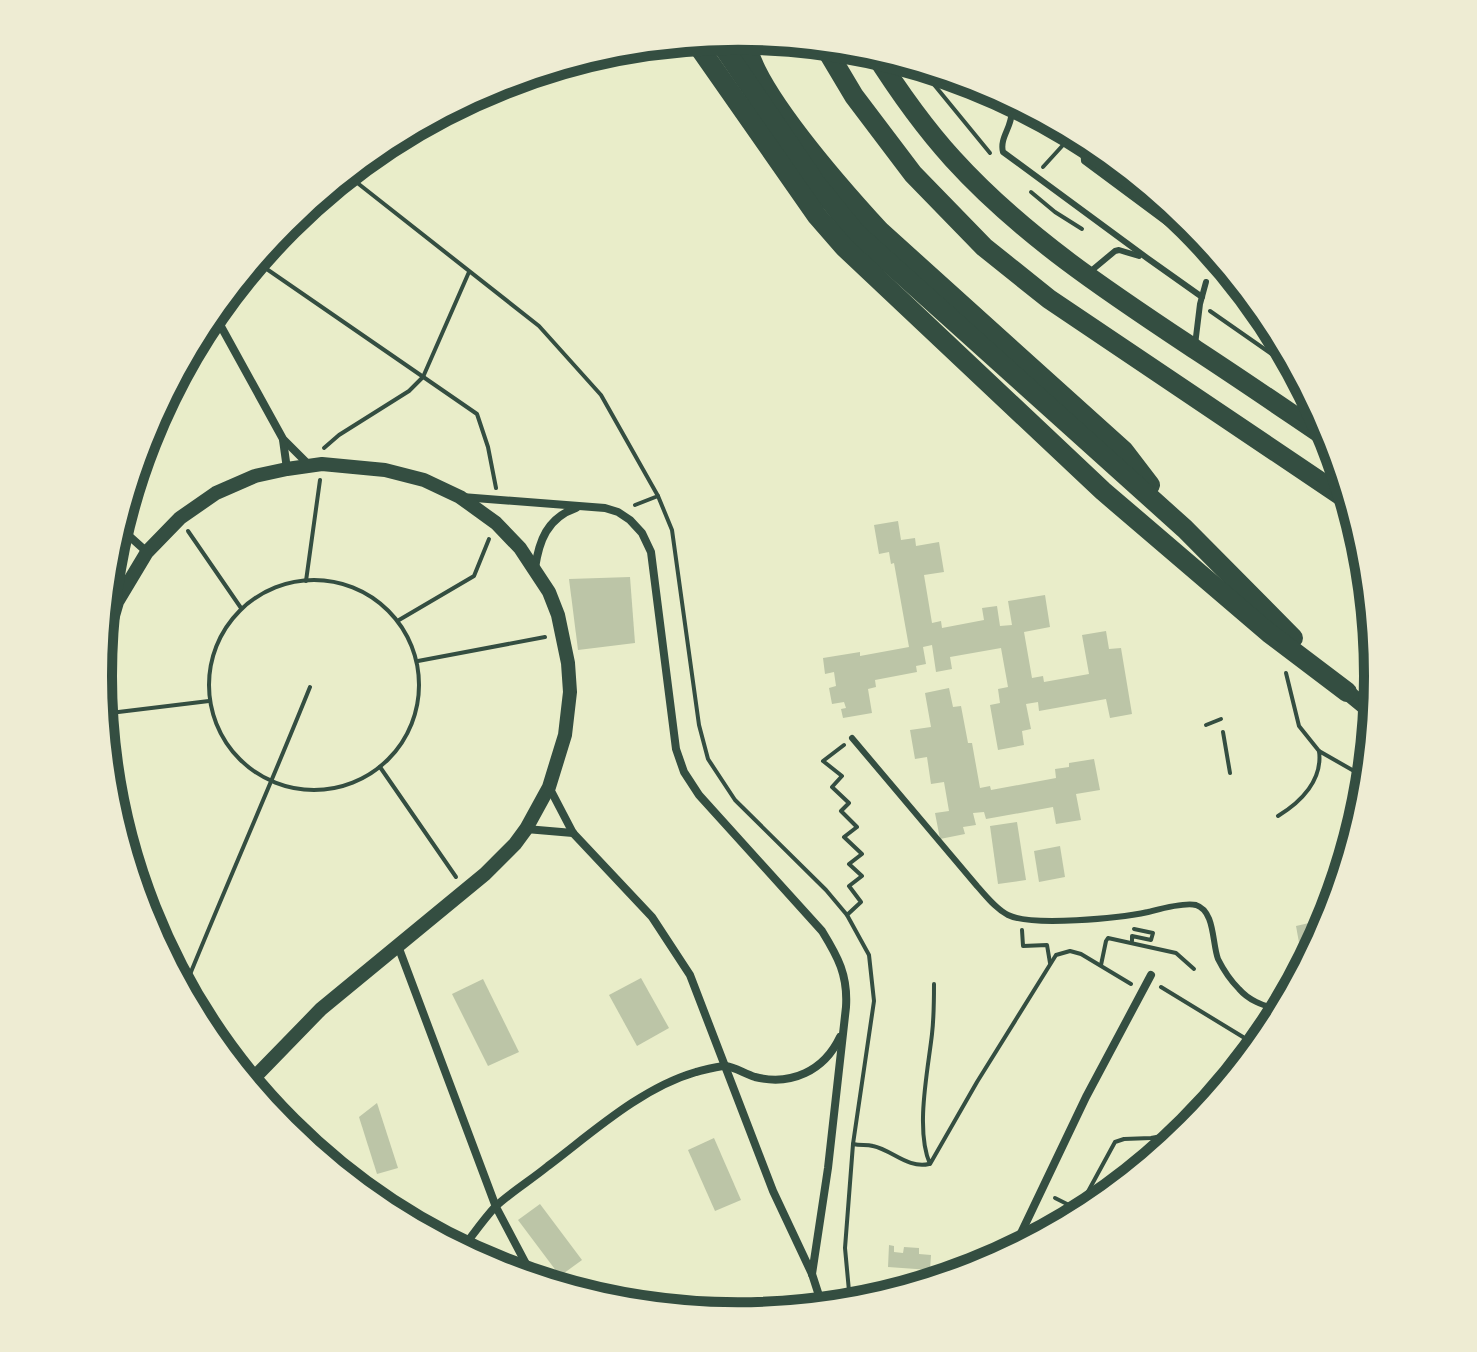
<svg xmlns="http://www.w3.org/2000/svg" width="1477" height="1352" viewBox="0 0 1477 1352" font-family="Roboto,sans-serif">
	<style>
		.building { fill: #bcc5a7 }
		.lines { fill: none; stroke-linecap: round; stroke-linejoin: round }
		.path { stroke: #344e41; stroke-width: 4 }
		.service { stroke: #344e41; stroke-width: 6 }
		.minor { stroke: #344e41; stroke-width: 8 }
		.tertiary { stroke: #344e41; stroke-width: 14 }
		.secondary { stroke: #344e41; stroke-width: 16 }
		.trunk { stroke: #344e41; stroke-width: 20 }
		.rim { fill: none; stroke: #344e41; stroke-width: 10 }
	</style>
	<rect width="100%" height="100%" fill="#e9edc9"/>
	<g class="building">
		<path d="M898,521L901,540L915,538L916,546L939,542L944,572L924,575L932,623L941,621L942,628L984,620L982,608L997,606L1000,626L1012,625L1008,601L1045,595L1050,627L1024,632L1032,678L1043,676L1044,682L1089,674L1082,635L1106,631L1109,649L1121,648L1132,714L1110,718L1106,699L1039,711L1038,702L1026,704L1031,729L1022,731L1024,745L998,750L990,705L1000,703L998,689L1008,687L1001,648L950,657L952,669L936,672L932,645L923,647L926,664L916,666L917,672L875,680L876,687L868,689L872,713L843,718L841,709L846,708L844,702L832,704L829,688L836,686L834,672L825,674L823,658L860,652V656L909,647L894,563L891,564L889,552L879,554L874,525Z"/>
		<path d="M630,577L635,643L578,650L569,579Z"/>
		<path d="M949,688L953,707L961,706L968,743H972L980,788L990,786L991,790L1056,778L1055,769L1069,767V763L1094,759L1100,790L1076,794L1081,820L1056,824L1053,807L986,819L984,812L973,813L976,825L963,827L965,834L940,839L935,813L949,811L944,782L931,784L927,757L915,759L910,730L931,727L925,693Z"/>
		<path d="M1017,822L1026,880L998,884L990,826Z"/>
		<path d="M1060,846L1065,877L1039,882L1034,851Z"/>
		<path d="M1331,918L1317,945L1300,948L1296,926Z"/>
		<path d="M641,978L669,1028L637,1046L609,995Z"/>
		<path d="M483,979L519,1052L488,1066L452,994Z"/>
		<path d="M377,1103L398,1168L377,1174L359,1117Z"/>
		<path d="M714,1138L741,1200L715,1211L688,1150Z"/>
		<path d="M540,1204L582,1260L560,1276L518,1220Z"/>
		<path d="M889,1245L894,1246V1252L903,1253L904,1247L919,1248V1254L931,1255L930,1270L888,1267Z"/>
	</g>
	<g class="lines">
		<g class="path">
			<path d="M918,65L990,153"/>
			<path d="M1043,167L1074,133"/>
			<path d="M346,174L539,326L601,395L658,496L635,505"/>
			<path d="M1031,192L1055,212L1082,229"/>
			<path d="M255,261L477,414L488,447L496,488"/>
			<path d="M1210,311L1299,373"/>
			<path d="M324,448L339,435L409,391L423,377L469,272"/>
			<path d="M658,496L672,530L699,725L708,759L735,800L826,890L847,915L869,955L874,1001L853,1144L845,1248L849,1291L855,1305"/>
			<path d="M188,531L241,608"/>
			<circle cx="314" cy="685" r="105"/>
			<path d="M306,581L320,480"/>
			<path d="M399,620L474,576L489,539"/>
			<path d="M418,661L545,637"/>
			<path d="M1286,673L1299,726L1319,751"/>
			<path d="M102,714L209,701"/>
			<path d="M1206,725L1221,719"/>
			<path d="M1223,732L1230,773"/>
			<path d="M844,745L823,761L842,776L832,787L849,803L841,811L857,827L844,837L862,854L849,864L862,876L849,886L861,902L847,915"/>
			<path d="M380,767L456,877"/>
			<path d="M1278,816C1301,802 1323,780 1319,751L1368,779"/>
			<path d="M1022,930L1023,946L1047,945L1050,963"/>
			<path d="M1132,941V936L1151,940L1153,933L1134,929"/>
			<path d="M1101,965L1106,941L1108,938L1176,953L1194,969"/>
			<path d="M934,984C934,1000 934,1017 932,1034C928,1070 915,1130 930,1164L977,1082L1056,955L1070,951L1081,954L1131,984"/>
			<path d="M1161,987L1243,1037"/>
			<path d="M184,989C225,888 269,789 310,687"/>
			<path d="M853,1144C861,1146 866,1144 873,1146C892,1150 908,1169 929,1164"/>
			<path d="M1055,1198L1085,1213"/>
			<path d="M1078,1210L1115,1142L1124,1139L1151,1138L1178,1133L1183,1135"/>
		</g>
		<g class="service">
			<path d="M1005,96C1007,101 1010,105 1011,110C1014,125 999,137 1003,152L1147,258L1202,297"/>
			<path d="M1090,142L1083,148L1084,161L1189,239"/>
			<path d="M1091,271L1115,251L1119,250L1139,256"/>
			<path d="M1195,345L1200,304L1206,282"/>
			<path d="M852,738L977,886C987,897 996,909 1008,915C1032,927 1120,918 1148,912C1160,909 1184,902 1196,905C1215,911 1212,943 1218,959C1223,969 1231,981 1239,989C1250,1002 1266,1006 1281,1011"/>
		</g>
		<g class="minor">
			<path d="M219,305L218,321L283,439L309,465"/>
			<path d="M283,440L287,469"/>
			<path d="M462,497L605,508L618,512L630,520L642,533L651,552L676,749L684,772L699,795L822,931C838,957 848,975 846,1007L828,1168L812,1274"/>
			<path d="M118,526L147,552"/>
			<path d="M535,568C539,541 547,518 576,508"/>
			<path d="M549,787L573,833L652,917L690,975L773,1191L812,1274L823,1308"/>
			<path d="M526,829L573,833"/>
			<path d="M398,946L496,1207L534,1279"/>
			<path d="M461,1250C472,1236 483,1220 495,1207C511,1192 531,1180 548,1166C593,1132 641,1088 696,1072C704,1070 718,1066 726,1066C735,1067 745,1074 755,1077C791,1086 824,1071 840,1037"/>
			<path d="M1012,1252L1086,1097L1151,975"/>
		</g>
		<path class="tertiary" d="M100,688L101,657L117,602L147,552L180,518L216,493L255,476L287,469L322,464L385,470L424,480L460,497L496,523L520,548L549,592L558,615L568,663L570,692L565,735L549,787L526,829L515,844L485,874L321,1009L249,1083"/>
		<path class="secondary" d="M1347,692L1375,715"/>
		<g class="trunk">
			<path d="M746,37C747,84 846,194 880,231L1124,451L1150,485"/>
			<path d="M717,38L817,185L857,234L1185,529L1293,638"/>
			<path d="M694,40L817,216L844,247L1103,491L1269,633L1347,692"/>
			<path d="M823,44L854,96L913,174L984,247L1049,299L1352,503"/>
			<path d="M873,51C897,89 923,126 953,159C1023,236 1110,293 1196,350C1242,380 1287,411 1333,442"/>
		</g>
	</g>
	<path d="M0 0H1477V1352H0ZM112 676a626 626 0 1 1 1252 0a626 626 0 1 1-1252 0Z" fill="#eeecd3" fill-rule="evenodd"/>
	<path class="rim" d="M112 676a626 626 0 1 1 1252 0a626 626 0 1 1-1252 0Z"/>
</svg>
